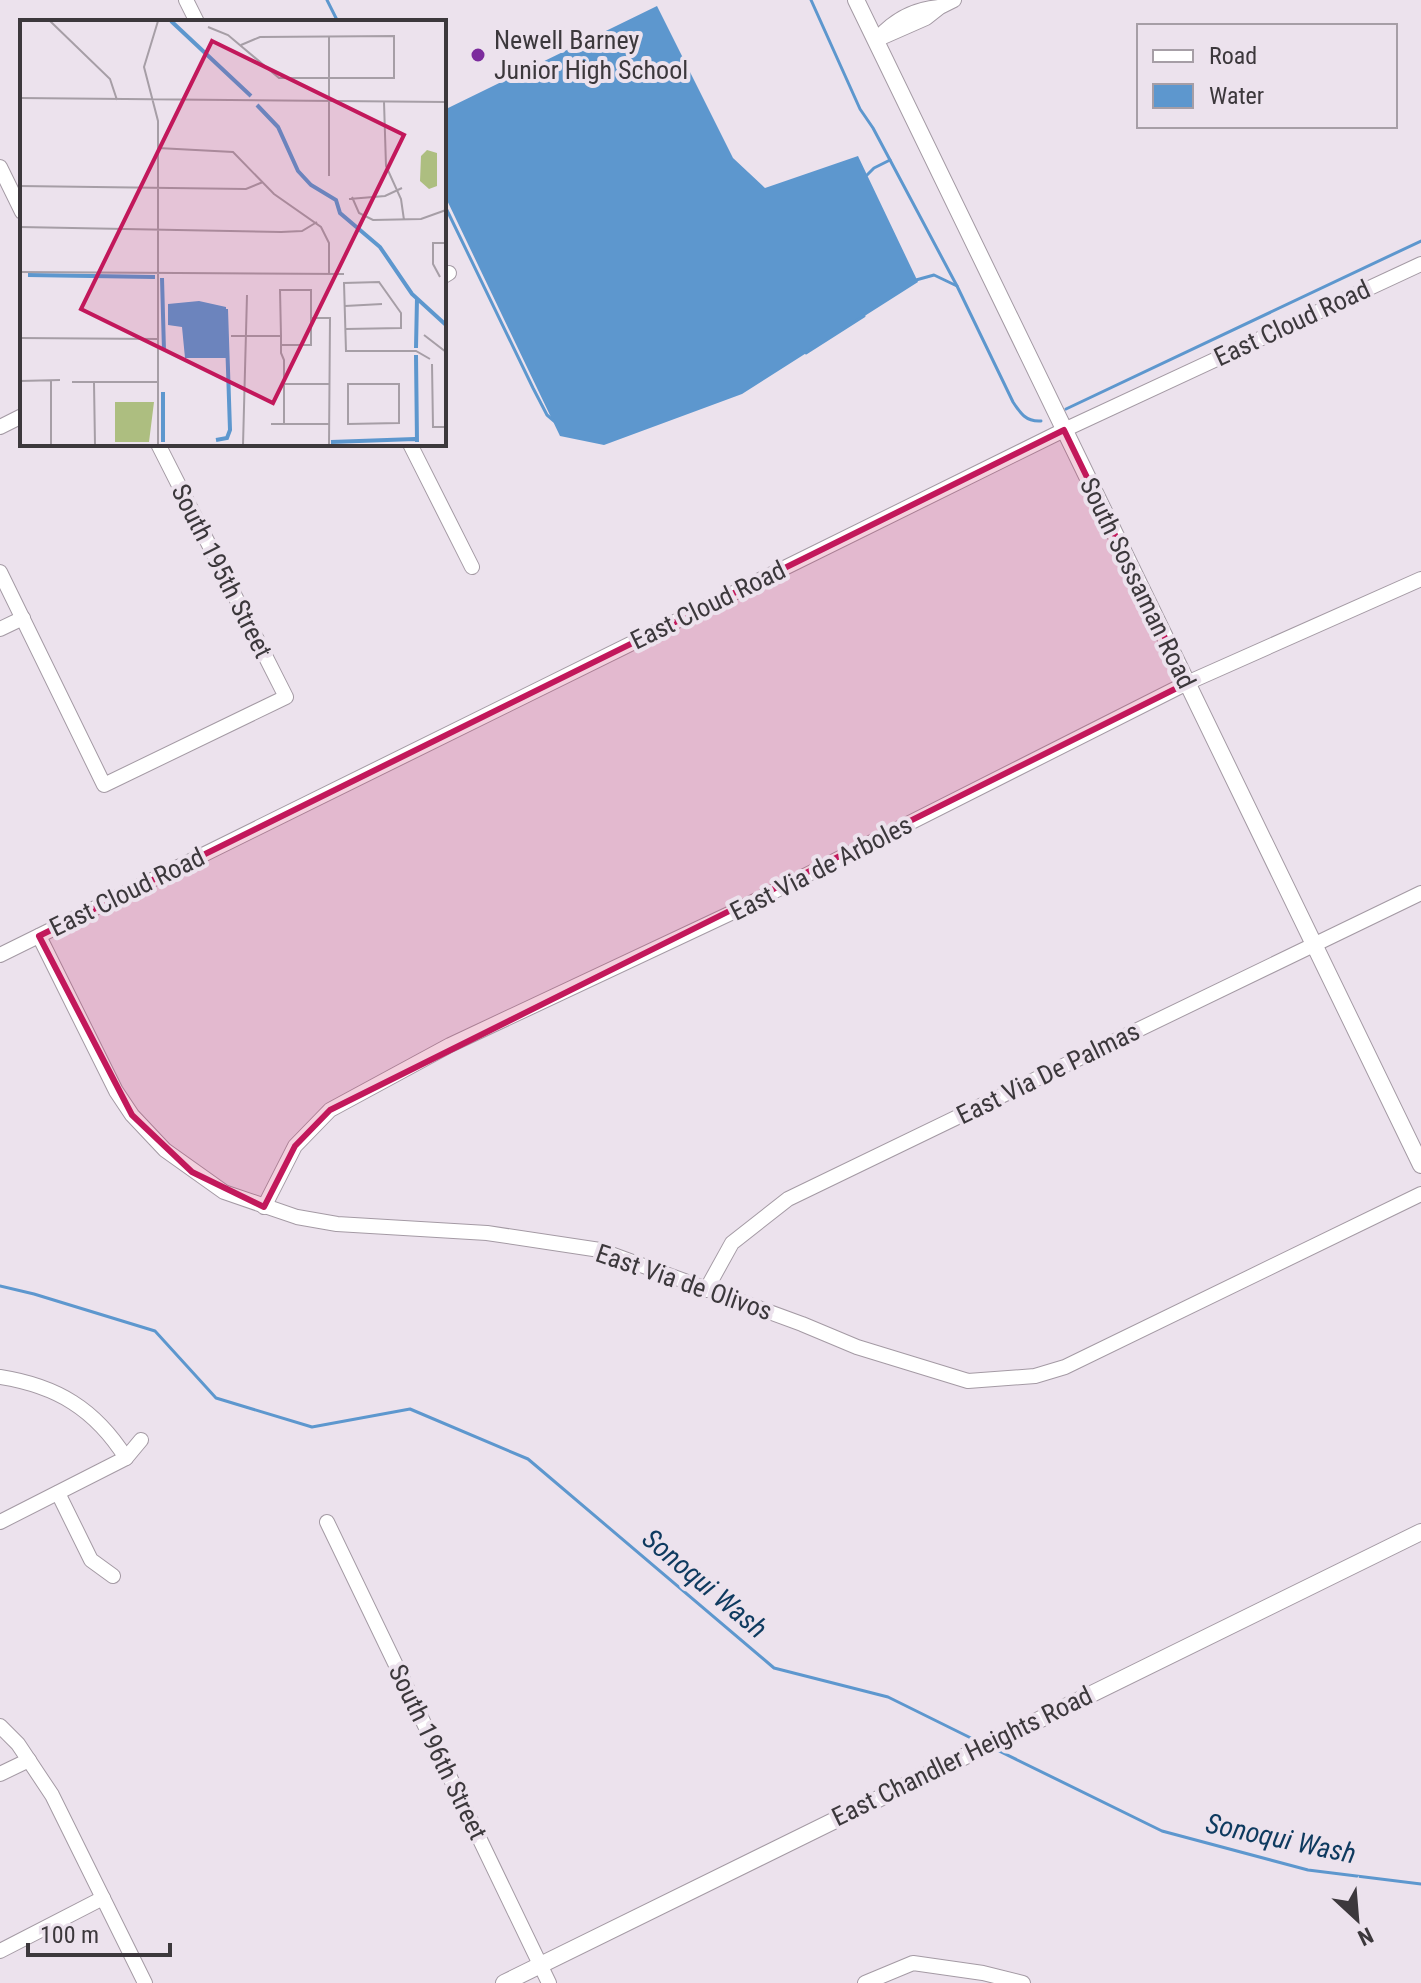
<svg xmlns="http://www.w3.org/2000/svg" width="1421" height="1983" viewBox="0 0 1421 1983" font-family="'Roboto Condensed',sans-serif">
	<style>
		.water { fill: #5d97ce }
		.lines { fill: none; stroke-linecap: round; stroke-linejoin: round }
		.stream { stroke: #5d97ce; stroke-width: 3 }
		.minor-casing { stroke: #a49aa4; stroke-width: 16 }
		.major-casing { stroke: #a49aa4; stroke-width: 18 }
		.minor { stroke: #fff; stroke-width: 14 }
		.major { stroke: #fff; stroke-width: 16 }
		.marked { fill: #c2185b; fill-opacity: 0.2; stroke: #c2185b; stroke-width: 6; stroke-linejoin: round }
		.poi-dot { fill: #7c2c9d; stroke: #ece2ed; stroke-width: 3 }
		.labels { text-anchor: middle; stroke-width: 8; stroke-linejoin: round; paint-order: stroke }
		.poi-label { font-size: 26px; fill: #3c383c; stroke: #ece2ed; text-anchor: start }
		.street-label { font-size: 26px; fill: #3c383c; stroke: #ece2ed }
		.water-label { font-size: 28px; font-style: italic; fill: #0e3a5f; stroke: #ece2ed }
		.inset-river { fill: none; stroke: #5d97ce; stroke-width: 4 }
		.inset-road { fill: none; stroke: #a69ea6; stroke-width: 2 }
		.view { fill: #c2185b; fill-opacity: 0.15; stroke: #c2185b; stroke-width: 4 }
		.inset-edge { fill: none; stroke: #3c383c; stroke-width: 4 }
	</style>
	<rect width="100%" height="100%" fill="#ece2ed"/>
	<path class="water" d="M657,6L733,158L765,188L858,156L918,282L742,394L604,445L560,436L444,194V110Z"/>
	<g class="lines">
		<g class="stream">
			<path d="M327,0L338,22"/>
			<path d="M811,0L860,109L873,128L957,286L1013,402C1020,413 1026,422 1041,421"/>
			<path d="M867,175L874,168L890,160"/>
			<path d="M444,204L533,388L547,415L554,421"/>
			<path d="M916,280L934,275L957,286"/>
			<path d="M806,353L864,316"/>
			<path d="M1066,409L1421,241"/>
			<path d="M0,1286L34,1294L155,1331L216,1398L312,1427L410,1409L528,1459L774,1668L888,1697L981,1743"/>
			<path d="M995,1749L1162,1831L1308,1870L1421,1884"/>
		</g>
		<defs>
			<g id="minor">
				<path d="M186,0L197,22"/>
				<path d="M878,38C895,19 914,9 939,7"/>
				<path d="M876,40L926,18L940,7L954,0"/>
				<path d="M0,167L22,212"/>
				<path d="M444,276L449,273"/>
				<path d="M0,427L22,416"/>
				<path d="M410,444L472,567"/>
				<path d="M0,572L104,785L286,697L158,444"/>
				<path d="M0,629L23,618"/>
				<path d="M39,936L116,1091L132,1115L165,1150L224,1192L297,1217L337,1224L487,1233L600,1250L802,1324L857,1347L968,1381L1035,1376L1065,1367L1421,1194"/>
				<path d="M0,955L1064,430L1421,264"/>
				<path d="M264,1207L295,1146L330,1110L450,1045L731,913L1187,683L1421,579"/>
				<path d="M706,1290L732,1243L788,1199L1421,893"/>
				<path d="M0,1377C57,1386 95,1409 126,1458"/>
				<path d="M58,1493L91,1560L113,1576"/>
				<path d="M0,1522L126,1458L141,1440"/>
				<path d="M327,1522L549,1983"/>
				<path d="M0,1726L18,1744L52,1795L145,1983"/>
				<path d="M0,1774L29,1760"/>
				<path d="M0,1951L103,1898"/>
				<path d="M865,1983L913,1963L983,1973L1023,1983"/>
			</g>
			<g id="major">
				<path d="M856,0L1421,1165"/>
				<path d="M504,1983L1421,1532"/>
			</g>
		</defs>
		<use href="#minor" class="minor-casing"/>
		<use href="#major" class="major-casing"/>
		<use href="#minor" class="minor"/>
		<use href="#major" class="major"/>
	</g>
	<path class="marked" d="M1064,430L1187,683L330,1110L295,1146L264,1207L192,1172L132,1115L39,936Z"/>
	<circle class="poi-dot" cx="478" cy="55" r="8"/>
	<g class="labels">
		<g class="poi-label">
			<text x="494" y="49">Newell Barney<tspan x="494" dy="30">Junior High School</tspan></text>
		</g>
		<g class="street-label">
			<text transform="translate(1292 323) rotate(-25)" y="9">East Cloud Road</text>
			<text transform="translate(222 571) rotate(63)" y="9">South 195th Street</text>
			<text transform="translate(1138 583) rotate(64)" y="9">South Sossaman Road</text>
			<text transform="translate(708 605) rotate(-26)" y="9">East Cloud Road</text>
			<text transform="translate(821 868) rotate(-27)" y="9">East Via de Arboles</text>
			<text transform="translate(127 892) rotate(-26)" y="9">East Cloud Road</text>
			<text transform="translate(1048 1073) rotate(-26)" y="9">East Via De Palmas</text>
			<text transform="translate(684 1282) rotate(19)" y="9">East Via de Olivos</text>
			<text transform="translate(438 1752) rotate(64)" y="9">South 196th Street</text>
			<text transform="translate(962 1756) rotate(-26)" y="9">East Chandler Heights Road</text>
		</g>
		<g class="water-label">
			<text transform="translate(705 1583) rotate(40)" y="10">Sonoqui Wash</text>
			<text transform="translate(1281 1838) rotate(12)" y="10">Sonoqui Wash</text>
		</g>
	</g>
	<g transform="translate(20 20)">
		<rect width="426" height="426" fill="#ece2ed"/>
		<path d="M407,130L417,133V166L409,169L400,161L401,136ZM95,382H134L129,422H95Z" fill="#adbe80"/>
		<path d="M179,281L206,287V338H165L162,307L148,305V284Z" fill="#5d97ce"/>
		<path class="inset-river" d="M151,1L231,76M237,85L258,107L278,151L291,165L316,180L320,193L360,227L392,274L426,305M8,255L135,257M142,258L144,331M396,328L397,278M396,335L397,422M196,420L207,418L210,410L206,289M143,422V372M311,422L395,419"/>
		<path class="inset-road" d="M30,1L90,59L97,80M188,7L208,15L259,58H374V16L240,17L221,25M0,78L426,82M364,82L366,146L381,179L384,200M138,128L213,132L254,174L301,207L309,223V254M309,156V17M0,166L226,169L243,162M332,177L339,193L353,200L401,199L426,190M329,179L365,176L382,168M0,207L261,212L282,211L297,202M0,252L324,254M420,257L413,244V223H426M325,286L362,284M291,298H310L309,425M326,309L381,308V293L359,262L324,263L326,331H396L410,339M404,315L426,332M211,316H261M0,318L138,319M261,325H291V270H260L261,316V333L264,340V404M412,344L413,407H426M0,361L40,360M31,361V425M52,362H138M74,363L75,425M264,364H310M328,364H379V403L328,404ZM251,404H310M138,425V101L124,47L138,1M223,425L227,275"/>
		<path class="view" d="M192,21L384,115L253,383L61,289Z"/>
		<rect width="426" height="426" class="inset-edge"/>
	</g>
	<rect x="1137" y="24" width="260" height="104" fill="#ece2ed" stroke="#a69ea6" stroke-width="2"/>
	<rect x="1153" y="50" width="40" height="12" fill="#ffffff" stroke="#a69ea6" stroke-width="2"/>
	<text x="1209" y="64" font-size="24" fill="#3c383c">Road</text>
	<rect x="1153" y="84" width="40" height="24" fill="#5d97ce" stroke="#a69ea6" stroke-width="2"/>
	<text x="1209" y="104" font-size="24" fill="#3c383c">Water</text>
	<g transform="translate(1357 1919) rotate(154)" stroke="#ece2ed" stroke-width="6" paint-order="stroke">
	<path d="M0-6L14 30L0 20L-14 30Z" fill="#3c383c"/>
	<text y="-12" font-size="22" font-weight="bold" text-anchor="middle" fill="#3c383c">N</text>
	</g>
	<path d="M28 1943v12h142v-12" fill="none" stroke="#3c383c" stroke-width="4"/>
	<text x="40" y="1943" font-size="24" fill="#3c383c" stroke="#ece2ed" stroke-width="6" paint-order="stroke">100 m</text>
</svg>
